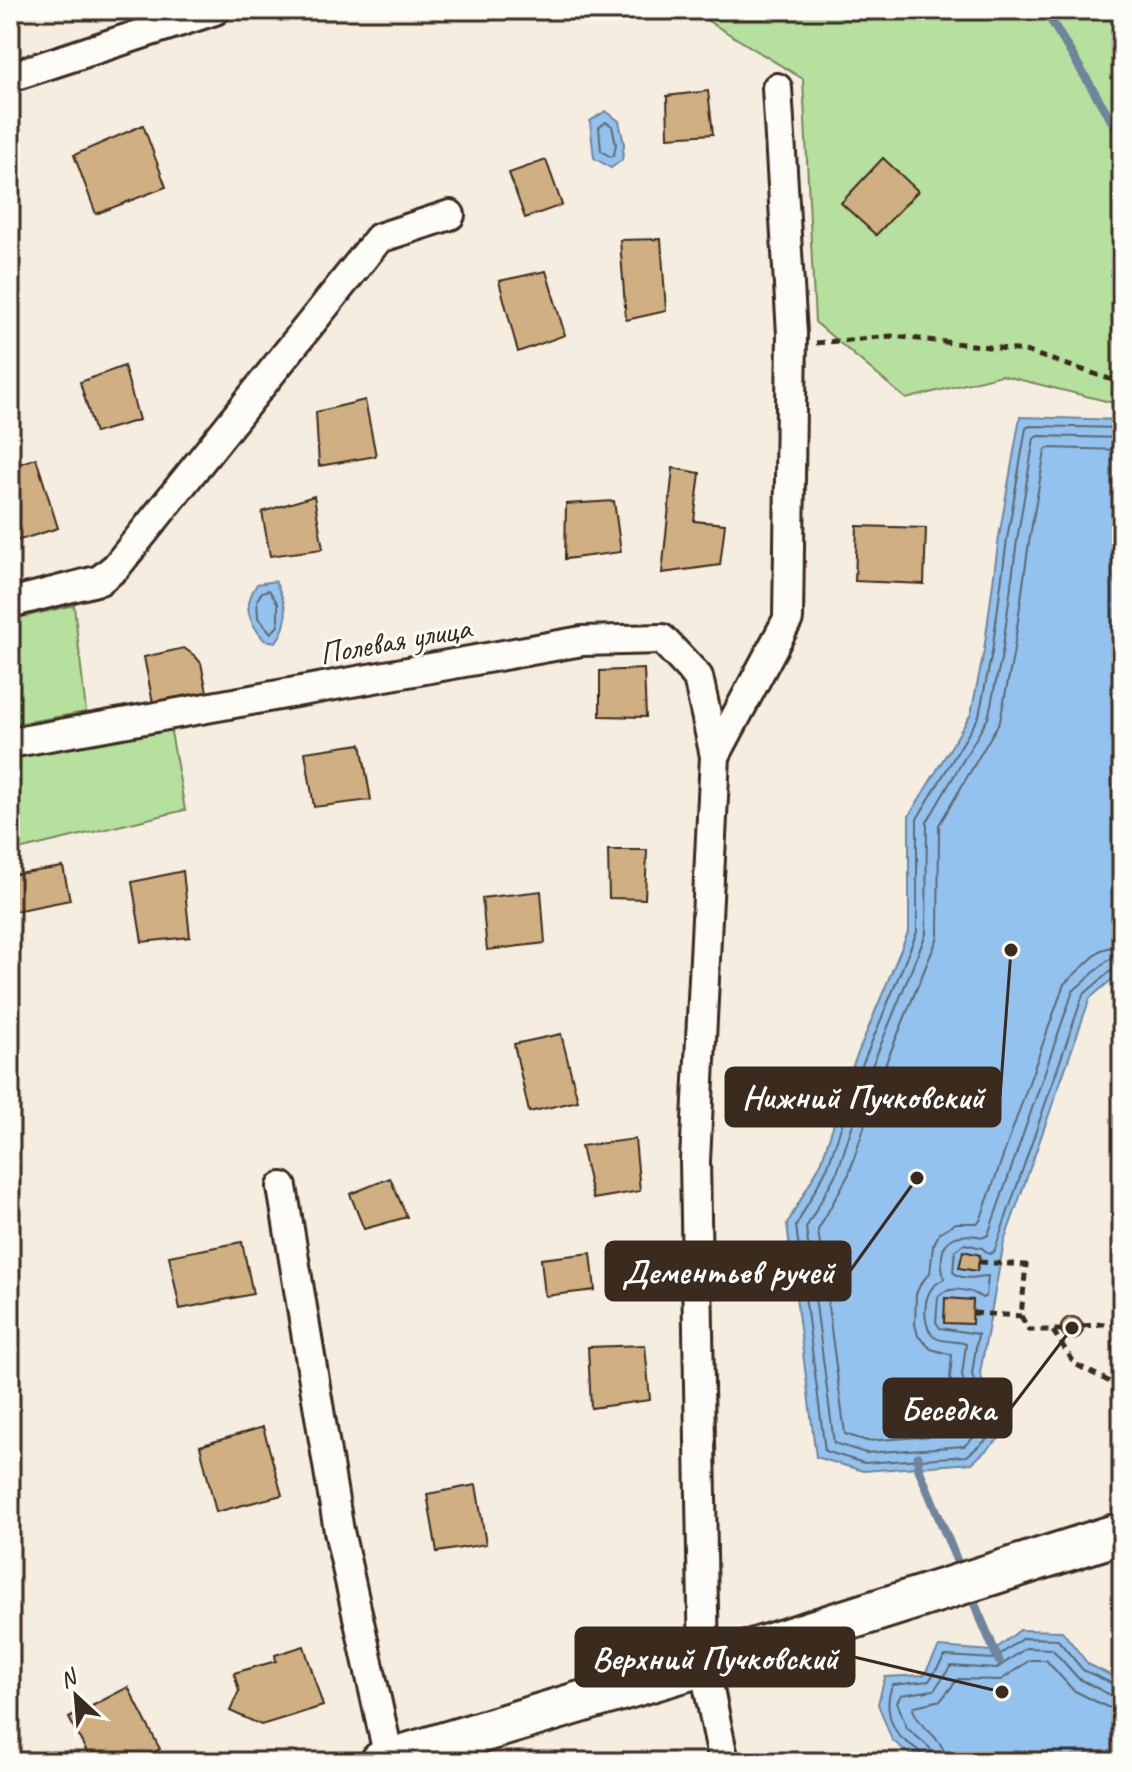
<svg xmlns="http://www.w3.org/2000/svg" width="1132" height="1772" viewBox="0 0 1132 1772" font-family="Caveat,sans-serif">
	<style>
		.green { fill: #b5e09d; stroke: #78855e; stroke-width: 2 }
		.water { fill: #93c2ee; stroke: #70859b; stroke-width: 2 }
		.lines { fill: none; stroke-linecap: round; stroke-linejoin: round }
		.shore { stroke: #5e6771; stroke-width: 2 }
		.stream { stroke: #70859b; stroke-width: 9 }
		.building { fill: #d0b083; stroke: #3b2a1e; stroke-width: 2 }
		.street-casing { stroke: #3b2a1e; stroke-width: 34 }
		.secondary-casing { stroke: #3b2a1e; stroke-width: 46 }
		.path { stroke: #3b2a1e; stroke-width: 5; stroke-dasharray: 8 6; stroke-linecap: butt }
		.street { stroke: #fdfcf7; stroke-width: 28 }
		.secondary { stroke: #fdfcf7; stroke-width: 40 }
		.labels { text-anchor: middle; stroke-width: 6; stroke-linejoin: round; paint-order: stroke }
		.street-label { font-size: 32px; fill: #3b2a1e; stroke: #fdfcf7 }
		.leader { fill: none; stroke: #3b2a1e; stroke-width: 3 }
		.callout-dot { fill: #3b2a1e; stroke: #fdfcf7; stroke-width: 3 }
		.callout { fill: #3b2a1e; stroke: #3b2a1e; stroke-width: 3 }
		.callout-label { font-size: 34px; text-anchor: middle; font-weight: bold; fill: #fff }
	</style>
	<rect width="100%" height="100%" fill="#f4ede0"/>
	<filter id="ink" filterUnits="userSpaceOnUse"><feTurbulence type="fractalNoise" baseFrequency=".0125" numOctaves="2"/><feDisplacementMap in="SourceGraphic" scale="16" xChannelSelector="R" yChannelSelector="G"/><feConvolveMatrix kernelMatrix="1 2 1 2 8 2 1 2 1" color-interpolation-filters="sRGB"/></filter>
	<g filter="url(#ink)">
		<g class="green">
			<path d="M690,10H1122V405L1001,375L906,399L815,322L803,79Z"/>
			<path d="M74,605L86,712L10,725V620Z"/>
			<path d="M170,726L185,810L10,852V753Z"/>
		</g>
		<g class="water">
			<path d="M606,111L619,121L624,144L622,160L611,168L594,158L590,121Z"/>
			<path d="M1020,417L1122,420V971L1090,998L1004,1242L980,1373L1001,1437L972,1463L863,1471L816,1457L787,1224L821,1163L853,1065L909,930V816L971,714L984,651L999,537Z"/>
			<path d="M275,581C286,603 292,621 276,642L264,640C248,620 242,607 257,584Z"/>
			<path d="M1020,1630L1062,1631L1088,1664L1122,1681V1762H919L892,1740L878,1704L885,1677L924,1675L939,1647L993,1651Z"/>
		</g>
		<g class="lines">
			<g class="shore">
				<path d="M606,122L612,126L616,144L614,155L611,157L601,151L599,127Z"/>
				<path d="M1122,428L1030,426L1026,428L1007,539L992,652L979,716L917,819V932L861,1068L828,1166L796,1226L825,1451L864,1463L967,1456L991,1436L972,1374L978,1334L940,1328L936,1322L938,1297C947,1285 971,1289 982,1298L986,1296L988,1276C976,1276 964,1282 953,1272L955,1250L965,1244L982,1248L989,1254L994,1252L1083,995L1114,968L1122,966"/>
				<path d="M1122,438L1038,436L1034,438L1017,540L1002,654L988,718L927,822L926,934L870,1071L838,1170L806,1228L834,1443L866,1453L964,1446L979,1433L962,1376L966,1344C958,1340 945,1343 936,1338C923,1330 923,1303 930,1291C933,1285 939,1282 944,1279C936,1243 949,1230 984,1237L988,1235L1073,991L1108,960L1122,956"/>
				<path d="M1122,450L1048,448L1045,451L1029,542L1013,656L1000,721L939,825L938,937L881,1075L849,1174L818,1230L845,1434L867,1441L959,1434L965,1429L950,1378L952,1355L931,1349L918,1336L915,1324L916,1294L921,1283L930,1273L933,1246L940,1232L956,1223H977L980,1221L1064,984L1101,950L1122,944"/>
				<path d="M269,590L278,604V626L271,633L258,618L257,600L262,592Z"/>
				<path d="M924,1762C922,1747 906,1745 898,1734C888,1720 885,1700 893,1685L929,1681L945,1656L994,1659L1023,1638L1057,1639L1083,1670L1122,1688"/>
				<path d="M934,1762L930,1748L907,1728L897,1702L901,1695L934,1690L951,1666L996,1669L1026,1648L1052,1649L1078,1678L1112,1696L1122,1698"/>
				<path d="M946,1762C945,1736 920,1731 913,1709L915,1706L941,1700L958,1679L1001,1680L1030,1660H1046L1073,1690L1107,1707L1122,1710"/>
			</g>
			<g class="stream">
				<path d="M1045,10L1122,138"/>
				<path d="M918,1457V1467L962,1573"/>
				<path d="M969,1591L999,1661"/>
			</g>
		</g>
		<g class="building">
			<path d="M708,91L713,134L668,137L667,96Z"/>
			<path d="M143,125L166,187L96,214L74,155Z"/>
			<path d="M883,158L918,191L876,235L841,203Z"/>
			<path d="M546,160L562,205L525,218L509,173Z"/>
			<path d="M661,239L666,311L626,320L620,240Z"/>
			<path d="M546,271L565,335L518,352L499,281Z"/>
			<path d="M124,366L139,420L95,433L80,382Z"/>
			<path d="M365,400L376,456L319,466L316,412Z"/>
			<path d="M36,458L58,528L10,543V467Z"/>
			<path d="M673,468L700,473L694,521L725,524L720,565L662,573Z"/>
			<path d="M314,496L323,549L270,556L262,512Z"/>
			<path d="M614,501L621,552L565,559L566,504Z"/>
			<path d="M857,526L926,528L924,584L855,581Z"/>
			<path d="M184,648L195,656L201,663L207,692L153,703L144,657Z"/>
			<path d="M644,669L646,717L600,716V671Z"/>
			<path d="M361,744L371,800L314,807L305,752Z"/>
			<path d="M608,850H647L645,899L609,898Z"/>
			<path d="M63,867L70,900L10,912V875Z"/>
			<path d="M183,871L190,937L142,942L132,882Z"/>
			<path d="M541,891L545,943L487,950L482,898Z"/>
			<path d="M561,1034L578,1101L529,1112L514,1044Z"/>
			<path d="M635,1139L640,1191L593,1199L581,1146Z"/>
			<path d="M390,1178L407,1217L364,1229L350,1194Z"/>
			<path d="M242,1242L253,1294L180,1309L169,1256Z"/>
			<path d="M963,1251L980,1255L977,1271L959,1268Z"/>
			<path d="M591,1253L595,1290L545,1296L541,1259Z"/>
			<path d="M945,1298L973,1300L972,1324L944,1323Z"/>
			<circle cx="1072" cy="1328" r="11"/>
			<path d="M645,1345L650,1400L591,1408L588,1347Z"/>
			<path d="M263,1427L282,1495L216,1512L200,1446Z"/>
			<path d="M476,1485L486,1544L437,1552L427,1494Z"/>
			<path d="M304,1646L323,1706L261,1725L230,1711L239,1691L234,1673L276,1661L275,1655Z"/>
			<path d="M128,1687L160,1749L136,1762H92L69,1718Z"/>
		</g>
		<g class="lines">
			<defs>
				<g id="street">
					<path d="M10,77L215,10"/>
					<path d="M10,603L100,580L116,567L379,238L450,215"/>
					<path d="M10,743L582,641L662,639L698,677L715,756"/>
					<path d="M282,1187L339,1531L389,1758"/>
					<path d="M724,1762L704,1665L695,1161L715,756L788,619L792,334L777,88"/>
				</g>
				<path id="secondary" d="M381,1762L714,1662L1122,1533"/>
			</defs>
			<use href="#street" class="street-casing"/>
			<use href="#secondary" class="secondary-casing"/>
			<g class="path">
				<path d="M816,343L892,336L1025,351L1122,383"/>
				<path d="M979,1262L1026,1265L1021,1316L1029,1330H1062"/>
				<path d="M973,1313L1021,1316"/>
				<path d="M1083,1326L1122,1322"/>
				<path d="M1053,1331L1075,1364L1122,1388"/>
			</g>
			<use href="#street" class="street"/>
			<use href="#secondary" class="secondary"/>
		</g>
	</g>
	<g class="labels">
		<g class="street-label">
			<text transform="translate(395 640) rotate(-10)" y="11">Полевая улица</text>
		</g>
	</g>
	<path class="leader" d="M1011 950L1000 1097M917 1178L850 1271M1072 1328L1011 1408M1002 1692L854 1657"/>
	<g class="callout-dot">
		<circle cx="1011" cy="950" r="8"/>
		<circle cx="917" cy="1178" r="8"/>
		<circle cx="1072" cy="1328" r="8"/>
		<circle cx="1002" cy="1692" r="8"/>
	</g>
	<g class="callout">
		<rect x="726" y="1068" width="274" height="58" rx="8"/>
		<rect x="606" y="1242" width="244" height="58" rx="8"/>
		<rect x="884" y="1379" width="127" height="58" rx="8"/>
		<rect x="576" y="1628" width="278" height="58" rx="8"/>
	</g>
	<g class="callout-label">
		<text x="863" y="1108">Нижний Пучковский</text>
		<text x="728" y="1283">Дементьев ручей</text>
		<text x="948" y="1420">Беседка</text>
		<text x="715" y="1669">Верхний Пучковский</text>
	</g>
	<rect width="1132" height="1772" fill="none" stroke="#fdfcf7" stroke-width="40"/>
	<rect x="20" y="20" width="1092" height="1732" fill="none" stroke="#3b2a1e" stroke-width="3" filter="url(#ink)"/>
	<g transform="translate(76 1696) rotate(334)" stroke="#fdfcf7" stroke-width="6" paint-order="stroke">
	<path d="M0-6L14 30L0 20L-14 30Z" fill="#3b2a1e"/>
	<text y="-12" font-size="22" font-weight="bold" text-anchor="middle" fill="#3b2a1e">N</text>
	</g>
</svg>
